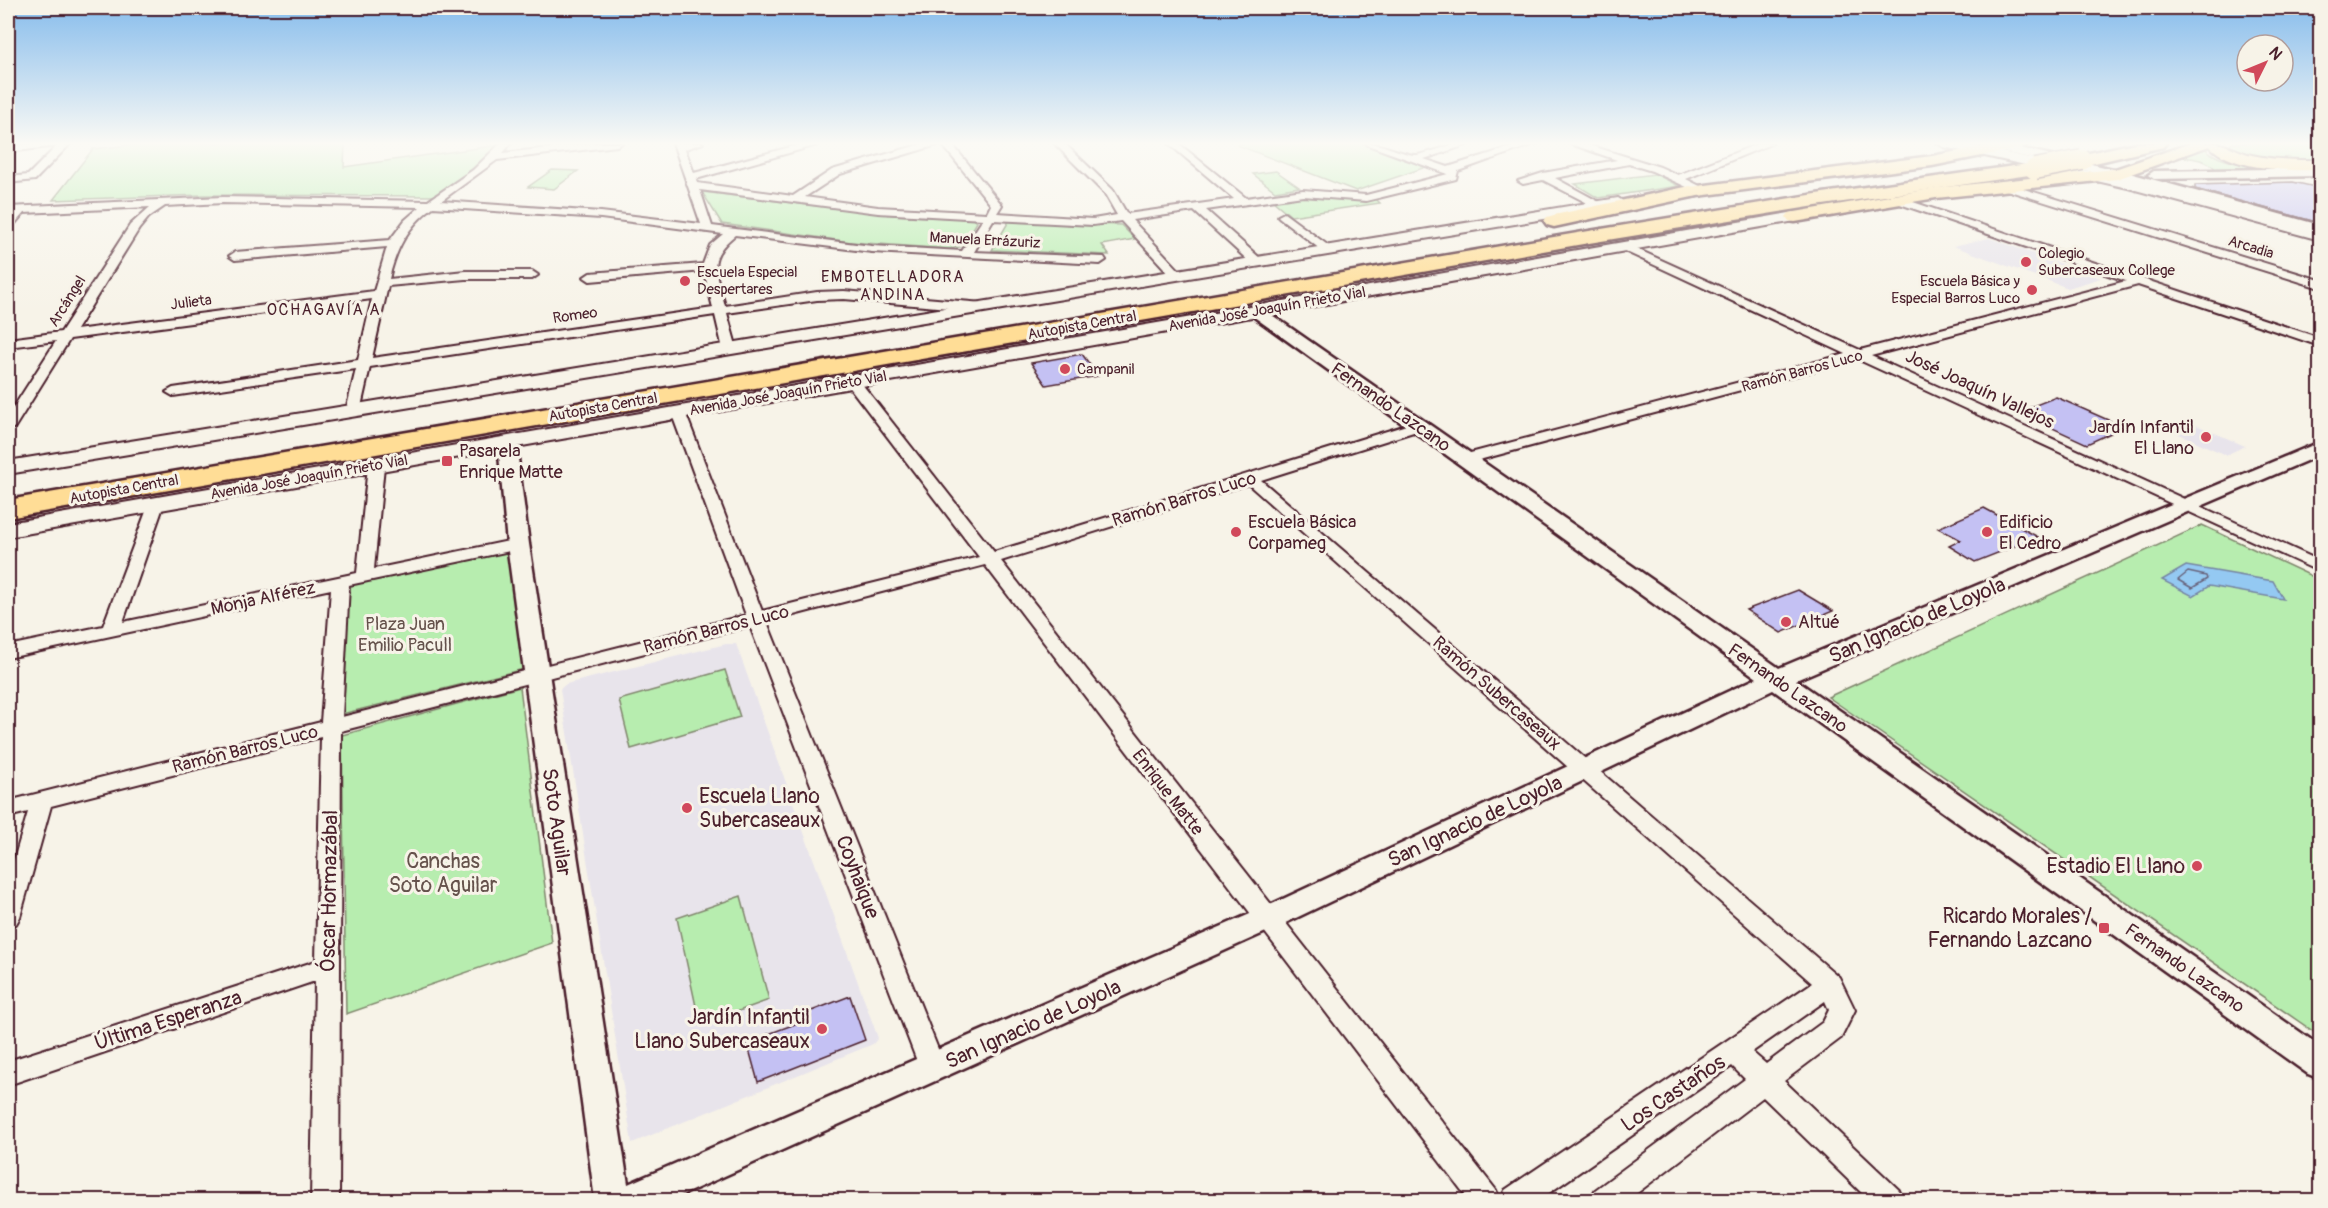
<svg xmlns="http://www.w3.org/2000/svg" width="2328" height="1208" viewBox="0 0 2328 1208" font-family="Pangolin,sans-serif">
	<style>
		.built { fill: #e8e4eb }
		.green { fill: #b7edaf; stroke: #80866d; stroke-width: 1.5 }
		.water { fill: #94c9f2; stroke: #7685a2; stroke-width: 1.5 }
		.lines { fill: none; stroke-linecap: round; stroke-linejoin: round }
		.shore { stroke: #68637b; stroke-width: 1.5 }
		.building { fill: #c4c1f3; stroke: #4a1f2b; stroke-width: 1.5 }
		.minor-casing { stroke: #4a1f2b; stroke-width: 4 }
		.tertiary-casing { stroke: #4a1f2b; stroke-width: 5 }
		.secondary-casing { stroke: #4a1f2b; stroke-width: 4 }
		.primary-casing { stroke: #4a1f2b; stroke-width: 5 }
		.trunk-casing { stroke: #4a1f2b; stroke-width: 4 }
		.motorway-casing { stroke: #4a1f2b; stroke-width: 5 }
		.minor { fill: #f7f3e8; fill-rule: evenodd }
		.tertiary { fill: #f7f3e8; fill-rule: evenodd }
		.secondary { fill: #f7f3e8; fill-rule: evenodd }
		.primary { fill: #ffdd96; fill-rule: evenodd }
		.trunk { fill: #ffdd96; fill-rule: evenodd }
		.motorway { fill: #ffdd96; fill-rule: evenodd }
		.motorway-bridge-casing { stroke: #4a1f2b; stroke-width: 23; stroke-linecap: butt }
		.motorway-bridge { stroke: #ffdd96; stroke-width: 20 }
		.poi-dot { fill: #d1495b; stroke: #f7f3e8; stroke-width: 2 }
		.labels { text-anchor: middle; stroke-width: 6; stroke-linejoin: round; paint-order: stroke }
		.far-street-label { font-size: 15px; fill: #4a1f2b; stroke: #f7f3e8 }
		.far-poi-label { font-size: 15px; fill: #4a1f2b; stroke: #f7f3e8; text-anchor: start }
		.far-neighbourhood-label { font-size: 16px; letter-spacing: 1.5px; fill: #4a1f2b; stroke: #f7f3e8 }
		.street-label { font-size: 18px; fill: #4a1f2b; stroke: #f7f3e8 }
		.poi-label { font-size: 18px; fill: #4a1f2b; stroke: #f7f3e8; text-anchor: start }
		.park-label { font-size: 18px; fill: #65524c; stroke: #f7f3e8 }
		.near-street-label { font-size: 21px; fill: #4a1f2b; stroke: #f7f3e8 }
		.near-poi-label { font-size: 21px; fill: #4a1f2b; stroke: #f7f3e8; text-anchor: end }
		.near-park-label { font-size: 21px; fill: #65524c; stroke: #f7f3e8 }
	</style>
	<rect width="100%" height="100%" fill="#f7f3e8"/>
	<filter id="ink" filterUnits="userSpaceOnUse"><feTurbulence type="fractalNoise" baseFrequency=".0167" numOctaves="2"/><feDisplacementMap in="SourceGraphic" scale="12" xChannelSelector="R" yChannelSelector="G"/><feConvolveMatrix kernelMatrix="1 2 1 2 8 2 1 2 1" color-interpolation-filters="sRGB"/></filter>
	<g filter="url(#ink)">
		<g class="built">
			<path d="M1989,238L2101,278L2068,288L1953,246Z"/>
			<path d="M2187,421L2245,446L2226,455L2168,429Z"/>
			<path d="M726,644H736L878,1038L873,1044L632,1143L560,689L566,684Z"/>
		</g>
		<g class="green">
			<path d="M149,143H345L344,167L499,145L490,158L437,196L204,195L53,200L93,149Z"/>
			<path d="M1246,143H1361L1429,166L1356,191L1237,145Z"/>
			<path d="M2232,143H2316L2320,144V160C2290,166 2257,158 2229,147Z"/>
			<path d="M2204,146C2214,163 2249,164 2267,168L2216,170C2208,158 2188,158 2175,156Z"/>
			<path d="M552,170L578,171L554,189L528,187Z"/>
			<path d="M1276,171L1299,187L1275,191L1253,174Z"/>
			<path d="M1655,174L1679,186L1598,198L1575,184Z"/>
			<path d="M702,192L892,215L974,219L977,222L963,246L949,249L851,242L722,224Z"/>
			<path d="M1317,194L1375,198L1380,203L1291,216L1272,200Z"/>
			<path d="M1009,221L1121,225L1135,239L1102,245L1109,255L992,250Z"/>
			<path d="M2202,525L2320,580V1036L1828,697Z"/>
			<path d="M513,547L528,668L330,717L347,582Z"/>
			<path d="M725,670L740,717L631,749L619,700Z"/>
			<path d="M520,687L552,943L346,1014L342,735Z"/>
			<path d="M741,896L769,1000L700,1025L677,918Z"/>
		</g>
		<path class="water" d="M2186,566L2273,581L2283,599L2209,586L2193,596L2162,580Z"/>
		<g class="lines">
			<path class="shore" d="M2188,572L2206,576L2207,579L2192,588L2178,580Z"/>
		</g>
		<g class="building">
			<path d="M2293,182L2320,188V223L2195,189V185Z"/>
			<path d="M1082,354L1098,376L1046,385L1031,363Z"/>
			<path d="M2056,397L2124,427L2087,444L2018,412Z"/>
			<path d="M1984,508L2038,537L1975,562L1949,546L1961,540L1938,528Z"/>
			<path d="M1798,590L1833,611L1781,633L1746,610Z"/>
			<path d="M850,996L865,1040L758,1082L747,1042L811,1018L809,1012Z"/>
		</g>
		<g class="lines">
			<defs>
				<g id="minor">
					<path d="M40,143H71L35,180L8,183V177L28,175L57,146L8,152V146Z"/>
					<path d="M501,143H511L503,153L595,143H622L617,146L497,160L441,201L601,212L701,224L673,143H703L685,149L694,173L805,143H819L817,145L696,179L697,183L793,196L832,170L925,143H939L937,145L840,174L805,197L878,207L987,213L991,205L941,143H951L1002,205L997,213L1093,219L1117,215L1105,194L1054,143H1064L1113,190L1127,214L1234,199L1168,143H1178L1246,198L1303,190L1366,195L1448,174L1368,145L1366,143C1383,143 1406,156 1417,155C1435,152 1449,143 1468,143L1466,145L1424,159L1448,167L1524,143H1537L1458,171L1456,179L1366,201L1303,196L1206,210L1261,259V265H1253L1194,211L1132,220L1181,272V278H1173L1121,221L1093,225L993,220L974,252L1104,257L1106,260L1100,264L872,252L735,235C704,260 717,272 725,306L817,292L844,291L983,303L989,307L983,311L844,299L817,300L727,313L737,349L730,353L723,349L715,315L370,367L360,411L353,415L346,411L356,369L173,396L166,392L173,388L358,360L372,299L70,339L15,427L8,431V416L56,341L8,347V339L61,332L130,225L150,207L24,213L12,227L8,228V218L12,213H8V207L223,197L428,201L473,170ZM700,190L878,213L983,219L962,251L872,246L712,226ZM223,203L420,207L405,220L390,240L235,252L229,256L235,260L387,247L374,291L76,330L139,229L149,217L165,206ZM433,207L601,218L723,234L710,245L703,264L590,273L584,277L590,281L704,271L713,308L372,358L388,286L465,279H532L538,275L532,271H465L389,279C396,248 408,226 433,207Z"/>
					<path d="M1568,143H1582L1660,167L1678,175L1760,143H1773L1686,179L1706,189L1707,191L1702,194L1652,171L1629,164L1555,178L1603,204V208L1599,209L1543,180L1523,184L1518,181L1543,173L1617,160Z"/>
					<path d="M2001,182L2320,280V288L1997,187L1996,185Z"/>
					<path d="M1898,197L2320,338V346L2138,285L1871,356L2320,561V572L1857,359L1464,464L1456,459L1459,456L1846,354L1620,249V245H1628L1860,350L2126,281L1894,202L1893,200Z"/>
					<path d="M1284,213L1333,249V253H1325L1280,218L1278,216Z"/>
					<path d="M853,378L858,379L994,552L1413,423H1423L1425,426L1423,429L1261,480L1839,977L1855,1010L1841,1038L1784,1081L1899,1190L1903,1200H1869L1763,1097L1628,1200H1591L1595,1190L1745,1079L1732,1066L1539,1200H1501L1505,1190L1812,983L1248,484L1001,561L1496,1190L1500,1200H1469L985,565L767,622L946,1069L942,1077L933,1081L924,1077L920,1069L750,626L341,731L339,1200H311L315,981L8,1085V1061L316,961L321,737L51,806L20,917L16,924L8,926V880L28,812L8,817V801L321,722L331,589L8,658V646L103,626L150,501H162L164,504L123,622L357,573L368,466L376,461L384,466L374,569L518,539L524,540L526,544L524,548L349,585L342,717L746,615L671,412L673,409L678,408L685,412L762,611L979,557L848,385L846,382L848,379ZM1825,1001L1829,1010L1823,1022L1766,1064L1752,1052Z"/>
				</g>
				<g id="tertiary">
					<path d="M1998,143L2122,171L2320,225V233L2115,177L1994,150L1992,147Z"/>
					<path d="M2320,168V176L2154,179L2148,175L2154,171Z"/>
					<path d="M1256,306L1262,308L1779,668L2320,442V455L1796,680L2320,1046V1079L2308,1074L1773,690L1277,927L671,1200H595L507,544L498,443L500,439H514L516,443L529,544L628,1184L1257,911L1757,678L1250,314L1248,311L1250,308Z"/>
				</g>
				<g id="secondary">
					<path d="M1937,143H1961L2130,180L2320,230V240L2128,188L1944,147Z"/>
					<path d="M1618,198L1626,203L1623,206L8,474V461Z"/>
					<path d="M1795,212L1801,214L1803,217L1801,220L8,537V523Z"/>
				</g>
				<g id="primary">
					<path d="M2000,143H2029L2021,148L1932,166L1690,197L1682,192L1690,187L1932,156Z"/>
					<path d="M2191,143H2212L2209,146L2117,179L1936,198L1795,222L1789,221L1786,217L1789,213L1795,212L1936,188L2115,169Z"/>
				</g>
				<path id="trunk" d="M2207,143C2224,141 2235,151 2252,155C2274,160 2297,160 2320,160V170C2289,171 2227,170 2207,143Z"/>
				<g id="motorway">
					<path d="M2135,143H2166L2163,147L2082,166L2075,164L2073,160L2075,156Z"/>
					<path d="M2035,163L2042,165L2044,169L2042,173L1816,206L1589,243L8,518V500L1589,231L1816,194Z"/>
					<path d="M1690,186L1697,188L1700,192L1697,196L1554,227L1547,225L1544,221L1547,217L1554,215Z"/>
				</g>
			</defs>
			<use href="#minor" class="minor-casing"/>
			<use href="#tertiary" class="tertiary-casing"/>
			<use href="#secondary" class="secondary-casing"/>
			<use href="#primary" class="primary-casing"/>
			<use href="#trunk" class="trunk-casing"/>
			<use href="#motorway" class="motorway-casing"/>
			<use href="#minor" class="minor"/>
			<use href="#tertiary" class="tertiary"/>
			<use href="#secondary" class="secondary"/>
			<use href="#primary" class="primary"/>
			<use href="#trunk" class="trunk"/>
			<use href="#motorway" class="motorway"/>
			<defs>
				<path id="motorway-bridge" d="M2035,169L2082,160"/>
			</defs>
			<use href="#motorway-bridge" class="motorway-bridge-casing"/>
			<use href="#motorway-bridge" class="motorway-bridge"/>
		</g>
	</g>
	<linearGradient id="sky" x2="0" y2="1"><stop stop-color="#86bcec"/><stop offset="0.46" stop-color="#fbfaf5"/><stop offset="1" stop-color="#fbfaf5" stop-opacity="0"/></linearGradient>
	<rect width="2328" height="312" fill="url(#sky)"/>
	<g class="poi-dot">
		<circle cx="2026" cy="262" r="6"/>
		<circle cx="685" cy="281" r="6"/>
		<circle cx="2032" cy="290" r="6"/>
		<circle cx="1065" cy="369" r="6"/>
		<circle cx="2206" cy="437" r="6"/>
		<rect x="441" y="455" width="12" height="12" rx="3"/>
		<circle cx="1236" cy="532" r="6"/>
		<circle cx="1987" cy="532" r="6"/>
		<circle cx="1786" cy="622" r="6"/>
		<circle cx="687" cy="808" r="6"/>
		<circle cx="2197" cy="866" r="6"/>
		<rect x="2098" y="922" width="12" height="12" rx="3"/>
		<circle cx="822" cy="1029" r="6"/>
	</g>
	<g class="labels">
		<g class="far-street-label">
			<text transform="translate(985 240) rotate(3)" y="5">Manuela Errázuriz</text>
			<text transform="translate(2251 247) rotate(17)" y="5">Arcadia</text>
			<text transform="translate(67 301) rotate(-58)" y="5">Arcángel</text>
			<text transform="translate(191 302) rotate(-7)" y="5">Julieta</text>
			<text transform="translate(1267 309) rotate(-10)" y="5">Avenida José Joaquín Prieto Vial</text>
			<text transform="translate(575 315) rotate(-8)" y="5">Romeo</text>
			<text transform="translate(1082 325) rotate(-10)" y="5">Autopista Central</text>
			<text transform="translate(1802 371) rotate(-15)" y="5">Ramón Barros Luco</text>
			<text transform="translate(788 393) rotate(-10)" y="5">Avenida José Joaquín Prieto Vial</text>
			<text transform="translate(603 407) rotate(-10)" y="5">Autopista Central</text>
			<text transform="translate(309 477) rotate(-10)" y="5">Avenida José Joaquín Prieto Vial</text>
			<text transform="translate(124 489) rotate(-10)" y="5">Autopista Central</text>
		</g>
		<g class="far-poi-label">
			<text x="2038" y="258">Colegio<tspan x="2038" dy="17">Subercaseaux College</tspan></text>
			<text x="697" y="277">Escuela Especial<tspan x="697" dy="17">Despertares</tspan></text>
			<text x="2020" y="286" text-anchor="end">Escuela Básica y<tspan x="2020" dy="17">Especial Barros Luco</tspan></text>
			<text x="1077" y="374">Campanil</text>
		</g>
		<g class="far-neighbourhood-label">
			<text x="893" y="282">EMBOTELLADORA<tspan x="893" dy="18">ANDINA</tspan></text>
			<text x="324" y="315">OCHAGAVÍA A</text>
		</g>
		<g class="street-label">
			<text transform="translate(1980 389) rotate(25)" y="6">José Joaquín Vallejos</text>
			<text transform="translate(1391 407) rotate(35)" y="6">Fernando Lazcano</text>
			<text transform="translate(1184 499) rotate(-17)" y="6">Ramón Barros Luco</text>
			<text transform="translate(263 598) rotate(-12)" y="6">Monja Alférez</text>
			<text transform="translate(716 629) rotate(-14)" y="6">Ramón Barros Luco</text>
			<text transform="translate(1788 688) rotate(35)" y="6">Fernando Lazcano</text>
			<text transform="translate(1497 693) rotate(41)" y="6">Ramón Subercaseaux</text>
			<text transform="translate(245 749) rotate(-14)" y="6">Ramón Barros Luco</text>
			<text transform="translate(1168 792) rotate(52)" y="6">Enrique Matte</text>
			<text transform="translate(2185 968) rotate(35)" y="6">Fernando Lazcano</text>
		</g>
		<g class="poi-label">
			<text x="2194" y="433" text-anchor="end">Jardín Infantil<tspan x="2194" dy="21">El Llano</tspan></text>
			<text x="459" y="457">Pasarela<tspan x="459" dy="21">Enrique Matte</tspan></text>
			<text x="1248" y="528">Escuela Básica<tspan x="1248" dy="21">Corpameg</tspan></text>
			<text x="1999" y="528">Edificio<tspan x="1999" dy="21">El Cedro</tspan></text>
			<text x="1798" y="628">Altué</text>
		</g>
		<g class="park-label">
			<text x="405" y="630">Plaza Juan<tspan x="405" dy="21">Emilio Pacull</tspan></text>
		</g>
		<g class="near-street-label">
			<text transform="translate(1917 620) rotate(-23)" y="7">San Ignacio de Loyola</text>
			<text transform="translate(1475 821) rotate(-25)" y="7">San Ignacio de Loyola</text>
			<text transform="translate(557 822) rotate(82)" y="7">Soto Aguilar</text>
			<text transform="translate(858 877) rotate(69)" y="7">Coyhaique</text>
			<text transform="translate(329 891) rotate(-89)" y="7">Óscar Hormazábal</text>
			<text transform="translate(168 1020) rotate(-18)" y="7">Última Esperanza</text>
			<text transform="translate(1033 1024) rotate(-24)" y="7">San Ignacio de Loyola</text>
			<text transform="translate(1673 1093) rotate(-34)" y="7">Los Castaños</text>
		</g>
		<g class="near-poi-label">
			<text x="699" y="803" text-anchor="start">Escuela Llano<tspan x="699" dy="24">Subercaseaux</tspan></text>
			<text x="2185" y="873">Estadio El Llano</text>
			<text x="2092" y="923">Ricardo Morales /<tspan x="2092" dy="24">Fernando Lazcano</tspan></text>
			<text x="810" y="1024">Jardín Infantil<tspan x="810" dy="24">Llano Subercaseaux</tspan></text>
		</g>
		<g class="near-park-label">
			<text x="443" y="868">Canchas<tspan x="443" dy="24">Soto Aguilar</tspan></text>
		</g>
	</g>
	<rect width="2328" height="1208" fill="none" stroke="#f7f3e8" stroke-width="30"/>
	<rect x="15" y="15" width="2298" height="1178" fill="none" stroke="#4a1f2b" stroke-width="2" filter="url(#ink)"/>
	<g transform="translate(2265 63) rotate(47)"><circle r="28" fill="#f7f3e8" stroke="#b29e9c" stroke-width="1.5"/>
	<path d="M0-4.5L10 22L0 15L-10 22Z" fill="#d1495b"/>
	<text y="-9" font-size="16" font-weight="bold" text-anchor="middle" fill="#4a1f2b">N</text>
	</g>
</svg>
